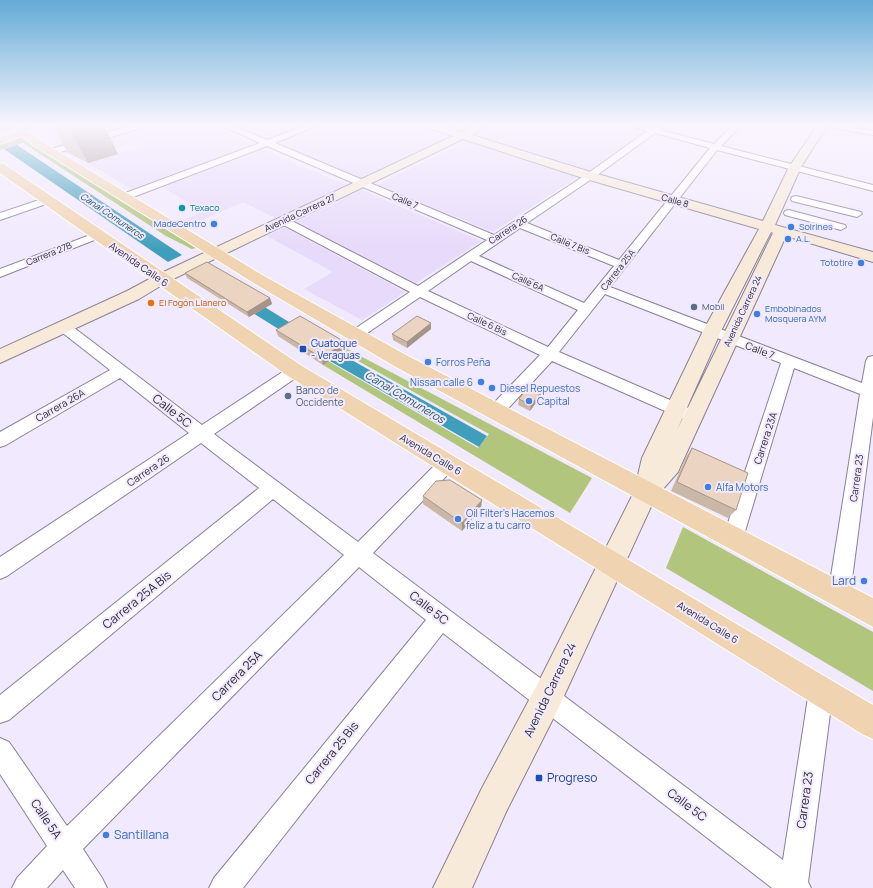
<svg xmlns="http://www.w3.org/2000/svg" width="873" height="888" viewBox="0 0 873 888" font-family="Manrope,sans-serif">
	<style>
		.built { fill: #e7dafa }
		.green { fill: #b1c57d }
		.water { fill: #3f9ebb }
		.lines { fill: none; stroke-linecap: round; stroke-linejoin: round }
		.street-casing { stroke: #8a8198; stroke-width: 2 }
		.secondary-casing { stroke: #8a8198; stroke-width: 2 }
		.primary-casing { stroke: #fff; stroke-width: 2 }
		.highway-casing { stroke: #fff; stroke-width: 2 }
		.street { fill: #fff; fill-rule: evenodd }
		.secondary { fill: #f8ead8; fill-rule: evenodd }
		.primary { fill: #f0d4b1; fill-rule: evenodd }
		.highway { fill: #e6b87d; fill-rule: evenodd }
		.wall { fill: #cab7a7 }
		.shaded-wall { fill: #a49588 }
		.building { fill: #ebd5c2; stroke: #a49588 }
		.culture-dot { fill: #0f9aa8; stroke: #f1e9fd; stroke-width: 1.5 }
		.shop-dot { fill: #3f7fe0; stroke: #f1e9fd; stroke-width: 1.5 }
		.food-dot { fill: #e8710a; stroke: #f1e9fd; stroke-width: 1.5 }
		.service-dot { fill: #5c6f8a; stroke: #f1e9fd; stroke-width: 1.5 }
		.transit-dot { fill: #1a4fb4; stroke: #f1e9fd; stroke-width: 1.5 }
		.labels { text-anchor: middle; stroke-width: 4; stroke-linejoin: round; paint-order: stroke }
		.far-street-label { font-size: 9px; fill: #2f2b35; stroke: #f1e9fd }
		.far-culture-label { font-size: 9px; fill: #0d838f; stroke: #f1e9fd; text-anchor: start }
		.far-water-label { font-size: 9px; font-style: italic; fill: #205464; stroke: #f1e9fd }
		.far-shop-label { font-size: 9px; fill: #366cbe; stroke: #f1e9fd; text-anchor: start }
		.far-food-label { font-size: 9px; fill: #c56008; stroke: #f1e9fd; text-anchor: start }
		.far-service-label { font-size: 9px; fill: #4e5e75; stroke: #f1e9fd; text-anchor: start }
		.street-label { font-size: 10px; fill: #2f2b35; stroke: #f1e9fd }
		.transit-label { font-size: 10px; fill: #164399; stroke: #f1e9fd; text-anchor: start }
		.shop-label { font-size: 10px; fill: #366cbe; stroke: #f1e9fd; text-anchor: start }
		.service-label { font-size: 10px; fill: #4e5e75; stroke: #f1e9fd; text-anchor: start }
		.water-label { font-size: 11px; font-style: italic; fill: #205464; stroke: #f1e9fd }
		.near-street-label { font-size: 12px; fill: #2f2b35; stroke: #f1e9fd }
		.near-shop-label { font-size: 12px; fill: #366cbe; stroke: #f1e9fd; text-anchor: end }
		.near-transit-label { font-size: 12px; fill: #164399; stroke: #f1e9fd; text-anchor: start }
	</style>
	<rect width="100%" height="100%" fill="#f1e9fd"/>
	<g class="built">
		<path d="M58,126H129L62,146L47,138L49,128Z"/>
		<path d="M148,126H210L253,145L133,190L88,163L145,145L138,141L110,150L95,142Z"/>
		<path d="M234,126H306L267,140Z"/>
		<path d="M323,126H416L450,137L360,178L275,144Z"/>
		<path d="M499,126H625L647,132L587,172L476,138Z"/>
		<path d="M466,141L577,177L493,232L377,185Z"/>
		<path d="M261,149L346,185L275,218L243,202L193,224L184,220L204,211L161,187Z"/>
		<path d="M362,190L481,241L416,283L296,222Z"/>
		<path d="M284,227L405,292L362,320L304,289L333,272L267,236Z"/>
	</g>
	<g class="green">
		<path d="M21,137L196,248L192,249L166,236L23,143L0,150V144Z"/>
		<path d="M347,349L592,478L570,513L323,365L328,361L478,448L489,434L342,352Z"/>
		<path d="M683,527L873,632V691L666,568Z"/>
	</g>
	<g class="water">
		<path d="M17,145L182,255L168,262L4,149Z"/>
		<path d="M211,274L341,354L487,436L479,447L330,361L200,280Z"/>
	</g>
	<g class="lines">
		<defs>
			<g id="street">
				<path d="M129,126H142L141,128L54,154H48L47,152L48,150Z"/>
				<path d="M223,126H234L267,140L304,126H316L275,143L494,235L587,174L647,131L633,126L652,128L664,126L660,130L714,144L732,126H741L721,146L873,185V191L717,150L610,287L862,383L866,361L868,357L873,356V417L850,595L847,602L839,605L831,602L828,595L860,394L794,368L743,538L740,544L733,547L726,544L723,538L781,363L605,294L559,352L693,410L695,414L693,418L687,420L681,418L552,361L502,415L496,417L490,415L488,411L490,407L540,355L420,297L360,338L355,340L350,338L348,335L350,332L410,292L280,223L279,221L284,218L288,219L418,286L487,240L267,146L128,199H120L119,197L120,195L260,143ZM655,133L710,148L619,260L527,223L593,178ZM520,228L614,266L584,303L479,256ZM471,261L578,310L548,347L428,291Z"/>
				<path d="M831,126H849L873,131V135L835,128Z"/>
				<path d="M796,196L861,212L862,214L857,217L792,201L791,199L792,197Z"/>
				<path d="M48,197L52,198L53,200L52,202L0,220V213Z"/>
				<path d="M789,210L845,225L846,227L841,230L785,215L784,213L785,211Z"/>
				<path d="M98,232L102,233L104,235L102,237L0,277V269Z"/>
				<path d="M64,323L69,324L202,425L290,367L295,366L300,367L302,371L300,375L214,434L358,542L441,459L447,457L453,459L456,464L453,469L373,553L783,860L809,691L813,683L821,679L829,683L833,691L808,882L811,888H772L443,633L243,888H209L214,878L426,620L359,567L83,849L102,878L107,888H75L63,870L47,888H12L17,878L47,846L0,774V738L9,742L67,826L344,555L273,499L9,720L0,723V695L259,488L201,443L7,576L0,579V557L189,433L120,378L6,445L0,447V432L110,370L59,330L57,327L59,324Z"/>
			</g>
			<path id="secondary" d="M427,126H443L462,132L474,126H488L472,135L594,173L763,221L789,167L817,126H827L801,167L775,225L873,252V262L786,236L681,465L678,472L655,498L558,709L506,812L472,888H433L482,788L536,687L634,492L642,458L703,331L759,229L586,179L463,139L167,282L139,299L0,363V349L127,291L155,276L453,136L428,128ZM771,232L773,233L677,430L721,331Z"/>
			<g id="primary">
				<path d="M22,126H34L29,131L41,141L264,276L408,356L873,598V627L394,366L252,282L33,145L22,136L0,144V137L11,134Z"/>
				<path d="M0,163L4,164L302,366L873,705V739L862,734L288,376L0,173Z"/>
			</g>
			<g id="highway">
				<path d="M0,126H16L15,128L0,132Z"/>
				<path d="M24,126H36L28,131L24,130L23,128Z"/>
			</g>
		</defs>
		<use href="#street" class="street-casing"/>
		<use href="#secondary" class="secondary-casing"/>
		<use href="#primary" class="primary-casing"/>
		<use href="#highway" class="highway-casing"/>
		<use href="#street" class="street"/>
		<use href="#secondary" class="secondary"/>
		<use href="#primary" class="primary"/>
		<use href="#highway" class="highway"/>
	</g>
	<g class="wall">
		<path d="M53,126H104L118,154L88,163L67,152Z"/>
		<path d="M185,273L270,298L272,304L249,317L187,278Z"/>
		<path d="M431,329L407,348L393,340L392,334Z"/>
		<path d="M276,330L346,349L323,365L278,336Z"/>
		<path d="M542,391L540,397L530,411L518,405L519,399Z"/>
		<path d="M692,448L736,510L728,518L671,491L686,457Z"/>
		<path d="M423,496L481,508L462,531L423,504Z"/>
	</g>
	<g class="shaded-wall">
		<path d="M83,126H104L118,154L88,163L70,130Z"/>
		<path d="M270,298L272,304L249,317L247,312Z"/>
		<path d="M431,323V329L407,348V342Z"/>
		<path d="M345,342L346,349L323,365L322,358Z"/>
		<path d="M542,391L540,397L530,411L531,405Z"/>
		<path d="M482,500L481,508L462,531V523Z"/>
	</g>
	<g class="building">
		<path d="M63,126H83L70,130Z"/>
		<path d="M207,262L270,298L247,312L185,273Z"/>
		<path d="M300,316L345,342L322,358L276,330Z"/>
		<path d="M417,316L431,323L407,342L392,334Z"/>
		<path d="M529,386L542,391L531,405L519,399Z"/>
		<path d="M692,448L748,473L736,510L677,482Z"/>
		<path d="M450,480L482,500L462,523L423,496L436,481Z"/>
	</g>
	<linearGradient id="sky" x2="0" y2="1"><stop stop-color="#64abd6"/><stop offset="0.5" stop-color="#f9f5fe"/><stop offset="1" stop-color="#f9f5fe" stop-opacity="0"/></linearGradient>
	<rect width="873" height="250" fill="url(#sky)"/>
	<circle class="culture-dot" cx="182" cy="208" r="4"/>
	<g class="shop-dot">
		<circle cx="214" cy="224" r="4"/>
		<circle cx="791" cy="227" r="4"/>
		<circle cx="788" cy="239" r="4"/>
		<circle cx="861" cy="263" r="4"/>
		<circle cx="757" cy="314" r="4"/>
		<circle cx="428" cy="362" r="4"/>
		<circle cx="481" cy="382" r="4"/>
		<circle cx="492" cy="388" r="4"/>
		<circle cx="529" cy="401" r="4"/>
		<circle cx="708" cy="487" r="4"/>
		<circle cx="458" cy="519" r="4"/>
		<circle cx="864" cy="581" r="4"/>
		<circle cx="106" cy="835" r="4"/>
	</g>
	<circle class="food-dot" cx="151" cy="303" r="4"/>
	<g class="service-dot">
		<circle cx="694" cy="307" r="4"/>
		<circle cx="288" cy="396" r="4"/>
	</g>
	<g class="transit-dot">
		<rect x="299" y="345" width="8" height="8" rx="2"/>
		<rect x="535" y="774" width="8" height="8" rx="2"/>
	</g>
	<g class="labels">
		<g class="far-street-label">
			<text transform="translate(405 201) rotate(23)" y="3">Calle 7</text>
			<text transform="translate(675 201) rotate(16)" y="3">Calle 8</text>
			<text transform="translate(300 213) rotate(-25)" y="3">Avenida Carrera 27</text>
			<text transform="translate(508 230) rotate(-33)" y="3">Carrera 26</text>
			<text transform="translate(570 244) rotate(22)" y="3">Calle 7 Bis</text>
			<text transform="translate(49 254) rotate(-22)" y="3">Carrera 27B</text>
			<text transform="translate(618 270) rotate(-52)" y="3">Carrera 25A</text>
			<text transform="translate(528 282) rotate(24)" y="3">Calle 6A</text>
			<text transform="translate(743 311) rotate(-65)" y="3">Avenida Carrera 24</text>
			<text transform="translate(487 324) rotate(25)" y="3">Calle 6 Bis</text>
		</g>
		<g class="far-culture-label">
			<text x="190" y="211">Texaco</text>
		</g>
		<g class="far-water-label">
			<text transform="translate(112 216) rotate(34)" y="3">Canal Comuneros</text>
		</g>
		<g class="far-shop-label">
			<text x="206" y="227" text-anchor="end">MadeCentro</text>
			<text x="799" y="230">Solrines</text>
			<text x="796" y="242">A.L.</text>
			<text x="853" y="266" text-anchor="end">Tototire</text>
			<text x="765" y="312">Embobinados<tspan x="765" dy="10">Mosquera AYM</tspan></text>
		</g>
		<g class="far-food-label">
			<text x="159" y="306">El Fogón Llanero</text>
		</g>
		<g class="far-service-label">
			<text x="702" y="310">Mobil</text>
		</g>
		<g class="street-label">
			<text transform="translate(139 264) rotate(35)" y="4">Avenida Calle 6</text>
			<text transform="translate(760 350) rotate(21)" y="4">Calle 7</text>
			<text transform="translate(60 405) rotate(-30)" y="4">Carrera 26A</text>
			<text transform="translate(765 438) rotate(-72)" y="4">Carrera 23A</text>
			<text transform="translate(431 454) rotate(31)" y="4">Avenida Calle 6</text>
			<text transform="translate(148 470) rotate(-34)" y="4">Carrera 26</text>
			<text transform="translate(856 478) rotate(-82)" y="4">Carrera 23</text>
			<text transform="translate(708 622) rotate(32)" y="4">Avenida Calle 6</text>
		</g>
		<g class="transit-label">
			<text x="311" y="347">Guatoque<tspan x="311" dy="12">- Veraguas</tspan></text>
		</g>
		<g class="shop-label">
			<text x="436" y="366">Forros Peña</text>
			<text x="473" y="386" text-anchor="end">Nissan calle 6</text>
			<text x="500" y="392">Diesel Repuestos</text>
			<text x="537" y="405">Capital</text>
			<text x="716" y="491">Alfa Motors</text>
			<text x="466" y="517">Oil Filter's Hacemos<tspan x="466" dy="12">feliz a tu carro</tspan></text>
		</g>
		<g class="service-label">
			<text x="296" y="394">Banco de<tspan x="296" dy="12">Occidente</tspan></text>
		</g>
		<g class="water-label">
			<text transform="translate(405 397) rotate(31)" y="4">Canal Comuneros</text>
		</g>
		<g class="near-street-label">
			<text transform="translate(172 411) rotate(38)" y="4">Calle 5C</text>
			<text transform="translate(137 600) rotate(-39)" y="4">Carrera 25A Bis</text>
			<text transform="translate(429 608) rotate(38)" y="4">Calle 5C</text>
			<text transform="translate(237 676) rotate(-45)" y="4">Carrera 25A</text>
			<text transform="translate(550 690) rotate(-64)" y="4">Avenida Carrera 24</text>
			<text transform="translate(332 753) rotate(-51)" y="4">Carrera 25 Bis</text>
			<text transform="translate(805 800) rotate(-82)" y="4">Carrera 23</text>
			<text transform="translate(687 805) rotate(37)" y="4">Calle 5C</text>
			<text transform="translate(46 819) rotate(56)" y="4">Calle 5A</text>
		</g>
		<g class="near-shop-label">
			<text x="856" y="585">Lard</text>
			<text x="114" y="839" text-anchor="start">Santillana</text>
		</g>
		<g class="near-transit-label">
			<text x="547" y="782">Progreso</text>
		</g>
	</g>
</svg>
